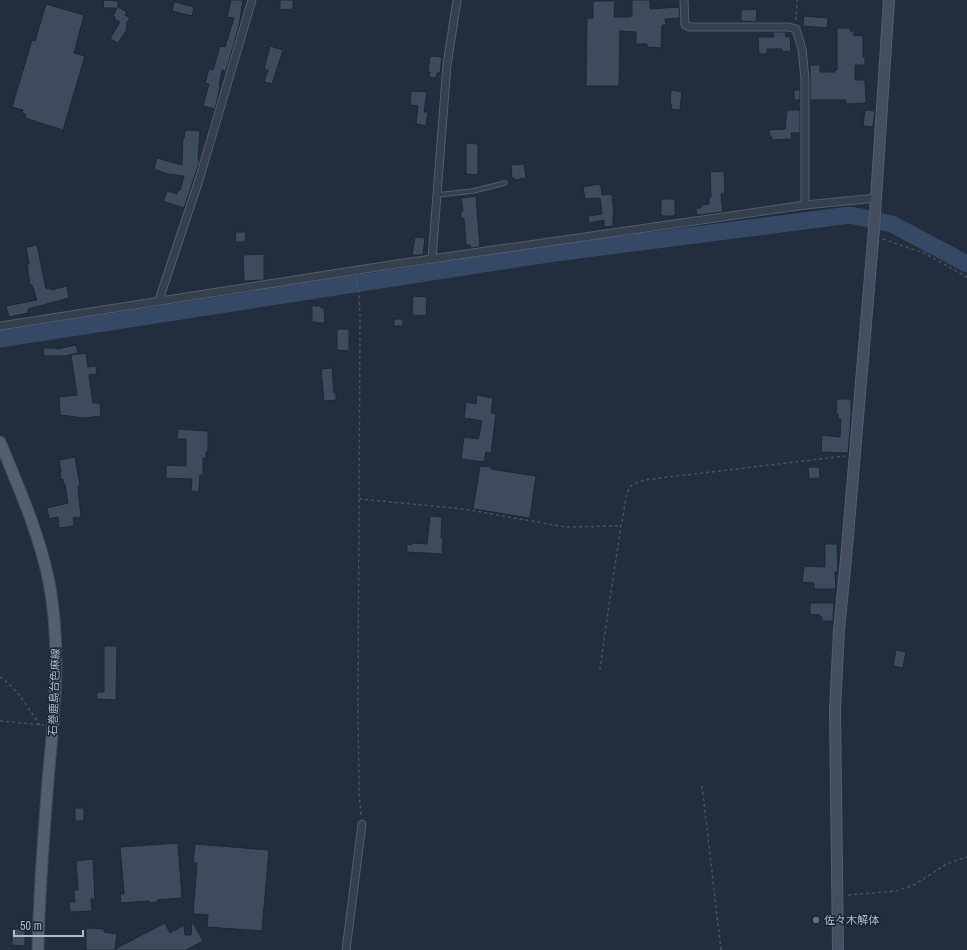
<svg xmlns="http://www.w3.org/2000/svg" width="967" height="950" viewBox="0 0 967 950" font-family="'Archivo Narrow','Noto Sans JP',sans-serif">
	<style>
		.lines { fill: none; stroke-linecap: round; stroke-linejoin: round }
		.river { stroke: #354865; stroke-width: 17 }
		.building { fill: #3e4b5c; stroke: #1d2634 }
		.lane-casing { stroke: #545d6b; stroke-width: 5.5 }
		.street-casing { stroke: #545d6b; stroke-width: 9 }
		.secondary-casing { stroke: #545d6b; stroke-width: 12 }
		.primary-casing { stroke: #3f4856; stroke-width: 13 }
		.path { stroke: #42585b; stroke-width: 1.5; stroke-dasharray: 3 3; stroke-linecap: butt }
		.lane { stroke: #363f4d; stroke-width: 3.5 }
		.street { stroke: #363f4d; stroke-width: 7 }
		.secondary { stroke: #444e60; stroke-width: 10 }
		.primary { stroke: #545e6d; stroke-width: 11 }
		.service-dot { fill: #5c6f8a; stroke: #1b2432; stroke-width: 1.5 }
		.labels { text-anchor: middle; stroke-width: 3; stroke-linejoin: round; paint-order: stroke }
		.street-label { font-size: 11px; fill: #b1bac8; stroke: #1b2432 }
		.poi-label { font-size: 11px; fill: #b1bac8; stroke: #1b2432; text-anchor: start }
	</style>
	<rect width="100%" height="100%" fill="#222d3d"/>
	<g class="lines">
		<path class="river" d="M0,339L548,254L850,215L892,224L967,264"/>
	</g>
	<g class="building">
		<path d="M104,0L118,1V7L127,12L125,15L130,18L126,24L127,25L126,28L127,29L118,43L110,39L120,22L114,19L115,17L113,16L117,8H103Z"/>
		<path d="M231,0H243L239,26L226,71L222,70L219,86L220,87L215,109L203,106L209,84L205,83L209,69L213,70L220,46L225,47L234,18L227,17Z"/>
		<path d="M280,0H293V9L280,10Z"/>
		<path d="M632,0H650V9L679,7L680,18L665,19L666,25H662L661,48L647,47V44H636V32L620,31L619,86H586L587,18H593V1H615L614,17H629L632,16Z"/>
		<path d="M174,2L194,7L192,16L172,11Z"/>
		<path d="M46,4L84,15L74,53L85,56L63,130L25,118L26,115L22,113L23,110L12,107L32,40L35,41Z"/>
		<path d="M757,9L756,22L741,21V10Z"/>
		<path d="M804,16L828,18L827,28L803,26Z"/>
		<path d="M837,28H850V31H854V36L863,35V57H865V65H855V80H865L866,103L846,104V100H810V65H820V72H835V70H837Z"/>
		<path d="M773,32H785L786,37L790,36L791,51L782,52V49H767V54H759L758,37H774Z"/>
		<path d="M270,46L283,50L272,84L264,82L268,70L264,69Z"/>
		<path d="M430,56L442,57L440,73H437L436,78L429,77L430,72H428Z"/>
		<path d="M671,90L682,92L680,110L671,109L672,104H670Z"/>
		<rect x="794" y="90" width="6" height="10"/>
		<path d="M411,91L427,92L424,112H428L426,126L416,124L418,106L410,105Z"/>
		<path d="M787,110H800V133H791L792,139L772,140V137H770L769,130L785,129Z"/>
		<path d="M865,110L875,111L873,127L863,126Z"/>
		<path d="M185,130L200,131L198,160H200L184,208L163,201L167,191L177,194L178,190H180L184,176L168,174L154,169L157,158L182,165L183,137L184,138Z"/>
		<path d="M466,143L478,144V175L466,174Z"/>
		<path d="M524,164L526,178L514,180V178H512L511,165Z"/>
		<path d="M724,171L725,193L721,194L723,212L697,215L696,208H701V205L709,204V197H711L710,172Z"/>
		<path d="M598,184L601,186L602,195L612,194L614,215H613V226L604,227V220L589,223L588,216L602,214L600,198L585,199L583,187Z"/>
		<path d="M476,196L480,247L470,248V245H466L464,218L461,219V211H463L461,198Z"/>
		<rect x="661" y="199" width="14" height="17"/>
		<path d="M236,232H246L245,242H235Z"/>
		<path d="M415,237L425,238L423,255H412Z"/>
		<path d="M37,245L46,289L50,288L51,290L67,286L69,298L28,309V313L9,317L6,306L37,300L32,285H30L27,264H29L26,247Z"/>
		<path d="M264,254V280L244,281L243,255Z"/>
		<path d="M413,296L427,297L426,316L412,315Z"/>
		<path d="M312,306H321V308H324L325,323H317V322H312Z"/>
		<rect x="394" y="319" width="9" height="7"/>
		<path d="M337,329H349V351L337,350Z"/>
		<path d="M76,345L78,353L65,356H44L43,348H57V349Z"/>
		<path d="M86,353L88,367L96,366L97,374L89,375L93,403H100L101,416L84,418L60,415L59,397L77,395L71,355Z"/>
		<path d="M332,368L334,393H336V400L324,401L321,369Z"/>
		<path d="M477,395L493,398L491,413L496,414L491,453L486,452L484,462L461,459L464,437L478,439L479,436L482,421L464,418L466,402L476,404Z"/>
		<path d="M837,399H851V419L848,453L821,452L822,435L840,437L841,419H838V414H836Z"/>
		<path d="M178,429L208,431V452H206V458H203V475H200L199,492L191,491L192,479L166,478V465L186,466V439H177Z"/>
		<path d="M75,457L80,486H78L81,517L73,518L74,526L59,528L58,517L49,519L47,508L68,503L65,484H64L63,479L61,480L60,472H61L59,460Z"/>
		<path d="M480,466L491,467V469L536,476L530,518L473,509Z"/>
		<path d="M808,467H819L820,478L809,479Z"/>
		<path d="M430,516L442,517L441,538H443L442,554L407,552V544L412,545V543L427,544Z"/>
		<path d="M826,544H837L838,572H835L836,589H814V583L802,582L804,566L825,567V545Z"/>
		<path d="M810,603H834L833,621H822V617H819L820,615L810,614Z"/>
		<path d="M104,646H117L116,700L97,699V692H104Z"/>
		<path d="M896,650L906,652L903,668L893,666Z"/>
		<rect x="75" y="808" width="9" height="13"/>
		<path d="M178,843L182,898L157,900V902L149,903V901L121,903L120,894H124L120,847Z"/>
		<path d="M195,844L269,850L262,931L207,927L208,915L193,914L197,863H193Z"/>
		<path d="M93,859L95,899H91L92,911L70,912L69,902H75L74,890H78L76,861Z"/>
		<path d="M192,921L203,941L186,950H86V928L104,929V932L117,934L115,949L165,923L170,933L184,925L185,935H191Z"/>
		<path d="M12,929H25V946L12,945Z"/>
	</g>
	<g class="lines">
		<defs>
			<path id="lane" d="M437,195L473,191L505,183"/>
			<g id="street">
				<path d="M684,0L685,25L690,27H789L796,29L802,49L805,79V205"/>
				<path d="M432,259L447,65L457,0"/>
				<path d="M159,300L199,180L252,0"/>
				<path d="M0,326L397,264L805,205L876,198"/>
				<path d="M346,950L362,824"/>
			</g>
			<path id="secondary" d="M838,950L835,710L839,630L846,559L874,229L889,0"/>
			<path id="primary" d="M0,442C19,488 39,533 49,582C61,644 55,707 49,769C44,829 39,890 38,950"/>
		</defs>
		<use href="#lane" class="lane-casing"/>
		<use href="#street" class="street-casing"/>
		<use href="#secondary" class="secondary-casing"/>
		<use href="#primary" class="primary-casing"/>
		<g class="path">
			<path d="M796,20L797,0"/>
			<path d="M883,239L924,253L967,277"/>
			<path d="M356,278L359,295L360,316L358,705L359,792L361,816"/>
			<path d="M359,499L464,509L565,527L613,526L621,525"/>
			<path d="M600,670L606,626L621,525C625,515 624,491 632,485C635,483 640,482 644,480L845,456"/>
			<path d="M0,677C17,688 28,708 40,725"/>
			<path d="M0,721L44,725"/>
			<path d="M702,786L721,950"/>
			<path d="M848,895L896,891L914,885L945,865L954,861L967,857"/>
		</g>
		<use href="#lane" class="lane"/>
		<use href="#street" class="street"/>
		<use href="#secondary" class="secondary"/>
		<use href="#primary" class="primary"/>
	</g>
	<circle class="service-dot" cx="816" cy="920" r="4"/>
	<g class="labels">
		<g class="street-label">
			<text transform="translate(54 692) rotate(-88)" y="4">石巻鹿島台色麻線</text>
		</g>
		<g class="poi-label">
			<text x="824" y="924">佐々木解体</text>
		</g>
	</g>
	<path d="M14 930v6h69v-6" fill="none" stroke="#b1bac8" stroke-width="2"/>
	<text x="20" y="930" font-size="12" fill="#b1bac8" stroke="#1b2432" stroke-width="3" paint-order="stroke">50 m</text>
</svg>
